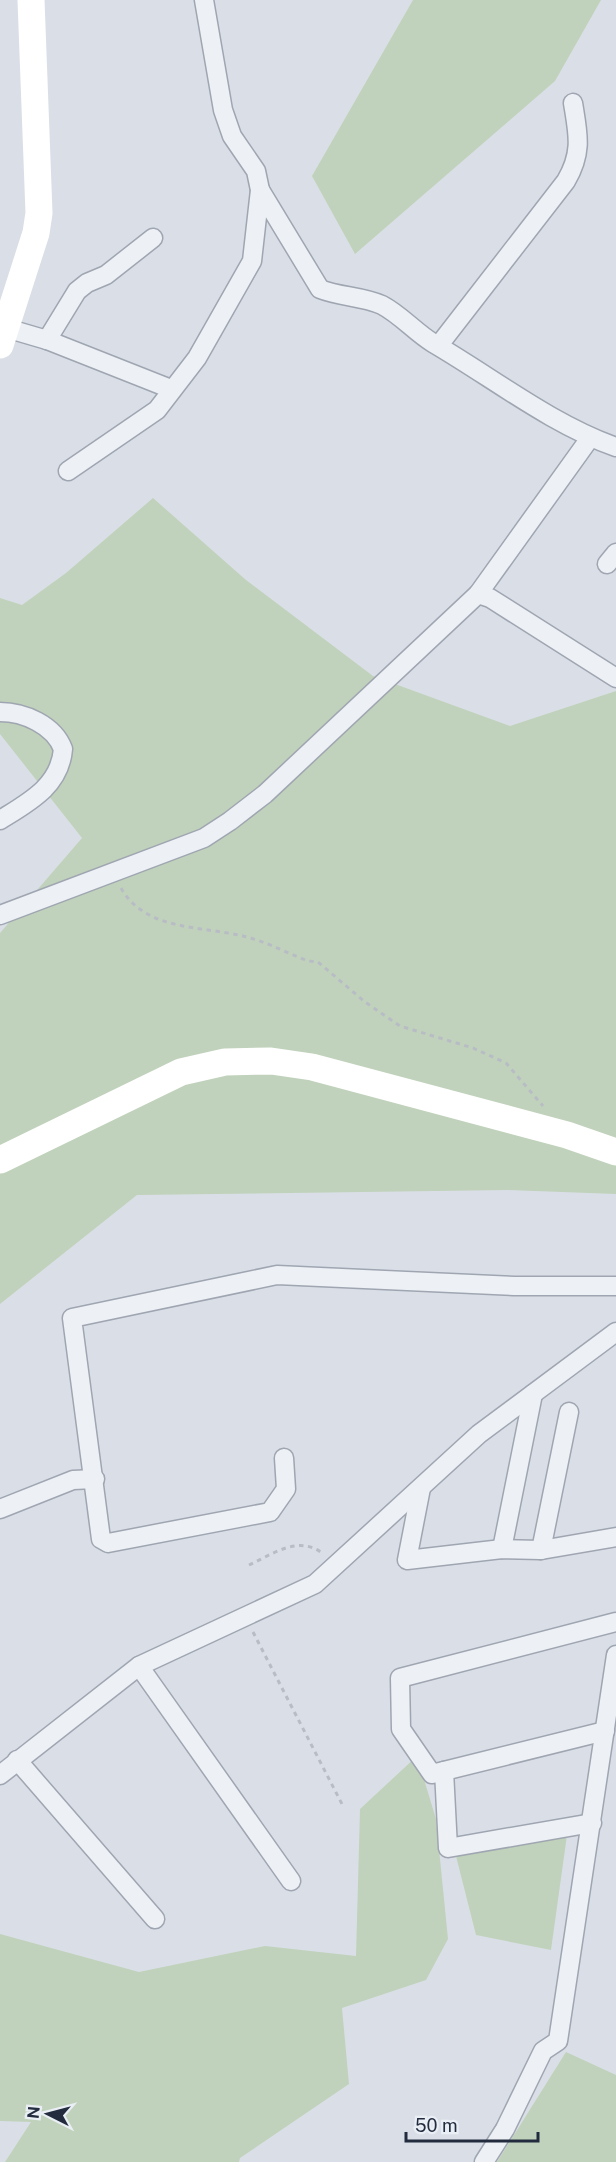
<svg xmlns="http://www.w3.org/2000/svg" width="616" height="2162" viewBox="0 0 616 2162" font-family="'Public Sans',sans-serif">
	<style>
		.green { fill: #c0d2bb }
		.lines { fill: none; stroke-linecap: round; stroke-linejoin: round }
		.street-casing { stroke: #9fa6b1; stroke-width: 21 }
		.path { stroke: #b8bdc5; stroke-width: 3; stroke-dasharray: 4.5 4.5; stroke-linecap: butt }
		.street { stroke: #edf0f5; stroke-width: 18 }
		.secondary { stroke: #fff; stroke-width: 27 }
	</style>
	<rect width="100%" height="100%" fill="#dadfe7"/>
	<g class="green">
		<path d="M413,0H601L555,81L355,254L312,176Z"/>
		<path d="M153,498L246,580L373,676L510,726L616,691V1194L508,1190L137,1195L0,1304V933L82,838L0,734V598L22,605L66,573Z"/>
		<path d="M417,1756L436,1819L448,1939L426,1980L342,2008L349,2084L240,2158L239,2162H5L31,2122L0,2121V1934L139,1972L265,1946L356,1956L360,1809Z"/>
		<path d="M567,1835L551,1950L476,1935L456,1856Z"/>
		<path d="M566,2052L616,2075V2162H497Z"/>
	</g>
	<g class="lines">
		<defs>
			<g id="street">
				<path d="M260,190L320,289C340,297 362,296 382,305C401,315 415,332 433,343C493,378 551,424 616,447"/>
				<path d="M6,328L47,340L171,389"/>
				<path d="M47,340L77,291L87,283L106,275L153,238"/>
				<path d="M439,345L566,181C583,152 578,134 573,103"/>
				<path d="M68,471L157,410L197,358L252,261L260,190L256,171L232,136L223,110L204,0"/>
				<path d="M607,564L616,553"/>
				<path d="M478,594L490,598L616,678"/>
				<path d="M0,712C24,712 54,725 63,749C60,786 29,802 0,820"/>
				<path d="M0,915L204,838L230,821L265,794L478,594L590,438"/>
				<path d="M284,1458L286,1489L270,1512L108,1543L101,1539L72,1318L277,1275L514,1286H616"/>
				<path d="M421,1488L407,1560L502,1549L541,1550L616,1537"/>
				<path d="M0,1509L73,1480L95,1479"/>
				<path d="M502,1549L533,1394"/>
				<path d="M541,1550L569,1412"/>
				<path d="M139,1666L291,1881"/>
				<path d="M17,1760L155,1919"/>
				<path d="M444,1771L605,1731"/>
				<path d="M0,1775L139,1666L315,1584L479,1434L616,1332"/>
				<path d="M592,1823L448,1848L444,1771L432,1774L401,1729L400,1678L616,1622"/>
				<path d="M484,2162L505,2129L543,2051L558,2041L616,1655"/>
			</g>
		</defs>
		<use href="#street" class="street-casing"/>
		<g class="path">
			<path d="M121,888C145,931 202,926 243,936C265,941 287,953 308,961L318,962L365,1002L400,1026L473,1048L506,1063L543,1106"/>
			<path d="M249,1565C273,1554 298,1535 322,1553"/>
			<path d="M253,1632L343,1806"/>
		</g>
		<use href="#street" class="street"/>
		<g class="secondary">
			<path d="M0,345L36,233L39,213L31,0"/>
			<path d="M0,1160L181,1072L225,1062L271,1061L312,1067L567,1135L616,1152"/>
		</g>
	</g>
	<g transform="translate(48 2114) rotate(276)" stroke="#eaeef5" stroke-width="4.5" paint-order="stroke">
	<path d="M0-4.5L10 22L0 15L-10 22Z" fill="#232c3e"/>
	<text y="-9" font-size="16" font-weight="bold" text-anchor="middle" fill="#232c3e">N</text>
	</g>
	<path d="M406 2132v9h132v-9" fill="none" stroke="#232c3e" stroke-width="3"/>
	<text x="415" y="2132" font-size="18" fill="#232c3e" stroke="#eaeef5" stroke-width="4.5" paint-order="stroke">50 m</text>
</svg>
